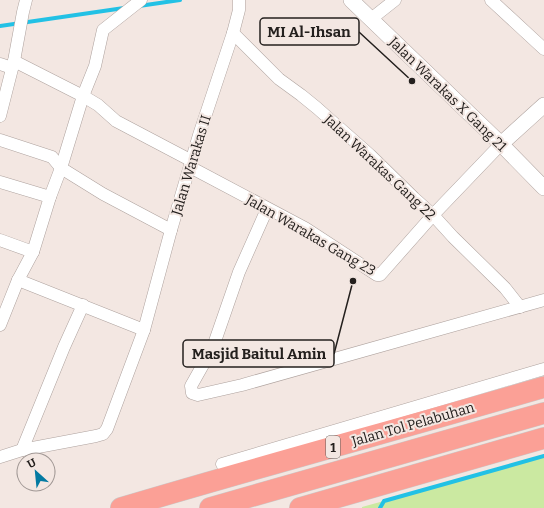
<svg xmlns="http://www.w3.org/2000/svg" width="544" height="508" viewBox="0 0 544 508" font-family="Bitter,serif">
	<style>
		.green { fill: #cbe9a1 }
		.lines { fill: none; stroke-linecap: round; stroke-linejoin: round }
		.stream { stroke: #22c1e5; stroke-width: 4 }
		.minor-casing { stroke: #aea29e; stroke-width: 13 }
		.tertiary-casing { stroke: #aea29e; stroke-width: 16 }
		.motorway-casing { stroke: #cac9c9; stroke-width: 22 }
		.minor { stroke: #fff; stroke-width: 12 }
		.tertiary { stroke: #fff; stroke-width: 15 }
		.motorway { stroke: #fba096; stroke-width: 21 }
		.labels { text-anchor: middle; stroke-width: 4; stroke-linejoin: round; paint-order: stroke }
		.shield { fill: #f3e7e2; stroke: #625c59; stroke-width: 1 }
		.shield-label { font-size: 13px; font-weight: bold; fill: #24201e }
		.street-label { font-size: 14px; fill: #24201e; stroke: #f3e7e2 }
		.leader { fill: none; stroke: #24201e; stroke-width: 1.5 }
		.callout-dot { fill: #24201e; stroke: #f3e7e2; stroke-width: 1.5 }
		.callout { fill: #f3e7e2; stroke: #24201e; stroke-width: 1.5 }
		.callout-label { font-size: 15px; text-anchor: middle; font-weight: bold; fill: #24201e }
	</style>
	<rect width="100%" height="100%" fill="#f3e7e2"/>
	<path class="green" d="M544,457V508H362V507Z"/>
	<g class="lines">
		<g class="stream">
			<path d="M139,6L180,0"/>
			<path d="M0,26L124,8"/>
			<path d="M380,508L384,501L544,456"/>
		</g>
		<defs>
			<g id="minor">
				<path d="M491,0L544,49"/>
				<path d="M371,19L395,0"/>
				<path d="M233,33L279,79L301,95L317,108L370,155L414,198L433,215L453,237L505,288L520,307"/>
				<path d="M14,61L83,96L98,105L116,121L192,161"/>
				<path d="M0,64L12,68"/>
				<path d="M0,116L14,61L23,12L26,0"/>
				<path d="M0,140L52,157L61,168L103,194L171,230"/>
				<path d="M190,167L305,228L377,275H380L433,215L501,144"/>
				<path d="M0,182L50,197"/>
				<path d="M267,209L239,272L213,347L191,386L192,393L198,395L242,385L544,300"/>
				<path d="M0,240L33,252"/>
				<path d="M18,280L144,330"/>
				<path d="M0,325L18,280L33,252L50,197L61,168L83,96L95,66L103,30L141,0"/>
				<path d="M22,450L64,347L83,305"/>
				<path d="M0,457L22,450L96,436L103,434L107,429L144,330L171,230L199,135L233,33L239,10V0"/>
				<path d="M222,464L544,369"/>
			</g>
			<g id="tertiary">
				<path d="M351,0L501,144L544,188"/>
				<path d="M501,144L544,105"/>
			</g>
			<g id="motorway">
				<path d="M121,508C262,466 403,428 544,387"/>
				<path d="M210,508L544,413"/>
				<path d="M300,508L544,438"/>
			</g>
		</defs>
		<use href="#minor" class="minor-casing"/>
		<use href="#tertiary" class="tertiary-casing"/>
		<use href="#motorway" class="motorway-casing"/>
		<use href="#minor" class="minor"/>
		<use href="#tertiary" class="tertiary"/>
		<use href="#motorway" class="motorway"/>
	</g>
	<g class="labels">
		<rect class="shield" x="326" y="436" width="14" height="22" rx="3"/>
		<g class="shield-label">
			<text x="333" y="452">1</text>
		</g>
		<g class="street-label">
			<text transform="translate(448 94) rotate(44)" y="5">Jalan Warakas X Gang 21</text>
			<text transform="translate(191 165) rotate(-73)" y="5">Jalan Warakas II</text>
			<text transform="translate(380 167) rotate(43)" y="5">Jalan Warakas Gang 22</text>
			<text transform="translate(311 235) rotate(30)" y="5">Jalan Warakas Gang 23</text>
			<text transform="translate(413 424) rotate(-16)" y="5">Jalan Tol Pelabuhan</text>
		</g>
	</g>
	<path class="leader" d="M412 81L359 32M353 281L334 354"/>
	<g class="callout-dot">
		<circle cx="412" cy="81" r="4"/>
		<circle cx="353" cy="281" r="4"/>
	</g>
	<g class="callout">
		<rect x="260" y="18" width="99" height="27" rx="4"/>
		<rect x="183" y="340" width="151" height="27" rx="4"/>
	</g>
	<g class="callout-label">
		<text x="309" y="37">MI Al-Ihsan</text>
		<text x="259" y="359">Masjid Baitul Amin</text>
	</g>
	<g transform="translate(36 472) rotate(333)"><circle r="19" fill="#f3e7e2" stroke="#a09794"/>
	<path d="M0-3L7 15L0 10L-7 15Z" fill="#037aa2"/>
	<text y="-6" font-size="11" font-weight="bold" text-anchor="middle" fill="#24201e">U</text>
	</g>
</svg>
